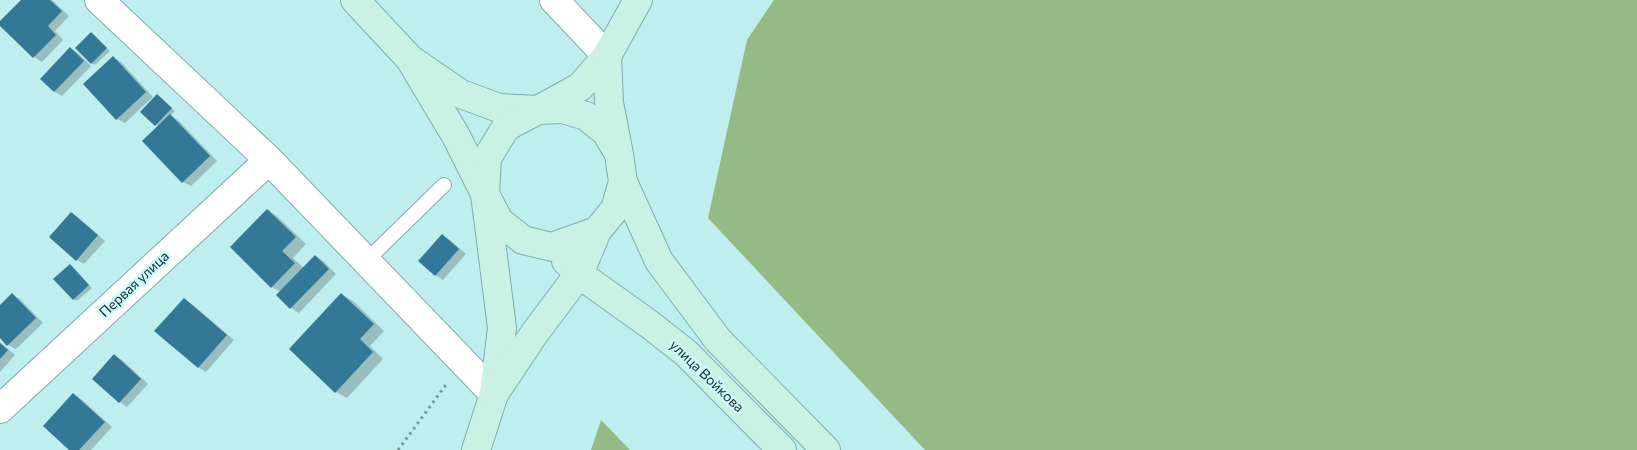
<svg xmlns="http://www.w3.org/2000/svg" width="1637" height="450" viewBox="0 0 1637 450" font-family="Commissioner,sans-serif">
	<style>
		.forest { fill: #96ba85 }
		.shadow { fill: #0003 }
		.building { fill: #337997 }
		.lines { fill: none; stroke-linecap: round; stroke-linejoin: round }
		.service-casing { stroke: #80adaf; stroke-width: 16 }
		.minor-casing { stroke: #80adaf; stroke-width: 30 }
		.secondary-casing { stroke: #80adaf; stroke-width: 30 }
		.path { stroke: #76999a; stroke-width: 3; stroke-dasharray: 2.5 4; stroke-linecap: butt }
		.service { stroke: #fff; stroke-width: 14 }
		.minor { stroke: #fff; stroke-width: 28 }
		.secondary { stroke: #c9f1e4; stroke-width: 28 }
		.labels { text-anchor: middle; stroke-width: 5; stroke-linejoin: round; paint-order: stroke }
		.street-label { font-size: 14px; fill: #182b2c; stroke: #ccfbfd }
	</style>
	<rect width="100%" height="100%" fill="#bfeeef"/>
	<g class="forest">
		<path d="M774,0H1637V450H925L708,218L747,40Z"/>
		<path d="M601,420L630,450H591Z"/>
	</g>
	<g class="shadow">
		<path d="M23,0H52L69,16L55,31L63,40L42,62L34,57L0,24Z"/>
		<path d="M95,36L110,51L95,65L92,63Z"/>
		<path d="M71,49L78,53L91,66L62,96L54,91Z"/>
		<path d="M113,58L121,62L153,97L125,123L117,119Z"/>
		<path d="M161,98L175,111L170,116L178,120L217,161L191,186L183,182L159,127L142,112Z"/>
		<path d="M268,210L278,217L306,244L293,258L304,268L315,256L323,261L336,274L299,313L291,308L278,295L281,292L272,287L231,247Z"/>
		<path d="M72,213L79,218L105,241L84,264L77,260Z"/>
		<path d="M442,236L450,240L466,254L443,280L436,275Z"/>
		<path d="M73,268L92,288L77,301L74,299Z"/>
		<path d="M12,295L20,299L43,323L16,349L8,345L0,336V307Z"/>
		<path d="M342,295L353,301L384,331L370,346L383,359L347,398L336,392Z"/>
		<path d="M184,299L192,304L234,340L206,372L198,367Z"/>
		<path d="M0,342L15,355L0,372Z"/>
		<path d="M114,356L122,360L148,384L127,407L120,402L94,378Z"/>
		<path d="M73,394L81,399L112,427L91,450H71Z"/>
	</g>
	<g class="building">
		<path d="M21,0H50L62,11L48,26L56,35L33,58L0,26V21Z"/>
		<path d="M91,32L107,48L91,64L75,48Z"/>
		<path d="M70,47L84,61L54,92L40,79Z"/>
		<path d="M113,56L146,92L116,120L83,84Z"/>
		<path d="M157,94L172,108L155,126L140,112Z"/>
		<path d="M170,114L210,156L182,183L142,141Z"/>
		<path d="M267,209L296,237L282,251L295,263L271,288L230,247Z"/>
		<path d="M71,212L98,235L76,261L49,237Z"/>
		<path d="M442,234L459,249L435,276L418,261Z"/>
		<path d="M315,255L329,269L290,309L276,295Z"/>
		<path d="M70,264L89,285L73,300L53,279Z"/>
		<path d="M12,293L36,318L7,346L0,338V305Z"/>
		<path d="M341,293L374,324L360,339L373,352L335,393L289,349Z"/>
		<path d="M184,298L227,335L198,368L154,331Z"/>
		<path d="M0,343L8,350L0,359Z"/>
		<path d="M114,354L141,379L119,403L92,379Z"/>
		<path d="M73,393L105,422L79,450H69L43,426Z"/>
	</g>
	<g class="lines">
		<defs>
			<path id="service" d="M366,261L444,185"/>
			<g id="minor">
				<path d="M99,0L269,160L494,394"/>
				<path d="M554,0L607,56"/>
				<path d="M0,409L269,160"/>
			</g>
			<g id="secondary">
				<path d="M355,0L410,59L461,94L499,108L538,110L580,87L607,56L638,0"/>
				<path d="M607,56L609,103L618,149"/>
				<path d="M410,59L456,136L485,194L502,328L494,394L476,450"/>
				<path d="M623,182L659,261L718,340L826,450"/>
				<path d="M566,261L579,274L649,324L686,353L782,450"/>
				<path d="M494,394L534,334L579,274L597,231L615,209L623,182L619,154L606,132L586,116L563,109L538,110L506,127L487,158L485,194L499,221L523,240L552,247L597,231"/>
			</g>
		</defs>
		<use href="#service" class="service-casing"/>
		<use href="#minor" class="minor-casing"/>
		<use href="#secondary" class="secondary-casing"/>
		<path class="path" d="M398,450L448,382"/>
		<use href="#service" class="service"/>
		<use href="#minor" class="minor"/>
		<use href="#secondary" class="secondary"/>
	</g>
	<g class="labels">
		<g class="street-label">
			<text transform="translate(134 284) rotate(-43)" y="5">Первая улица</text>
			<text transform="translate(707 376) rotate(44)" y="5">улица Войкова</text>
		</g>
	</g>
</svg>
